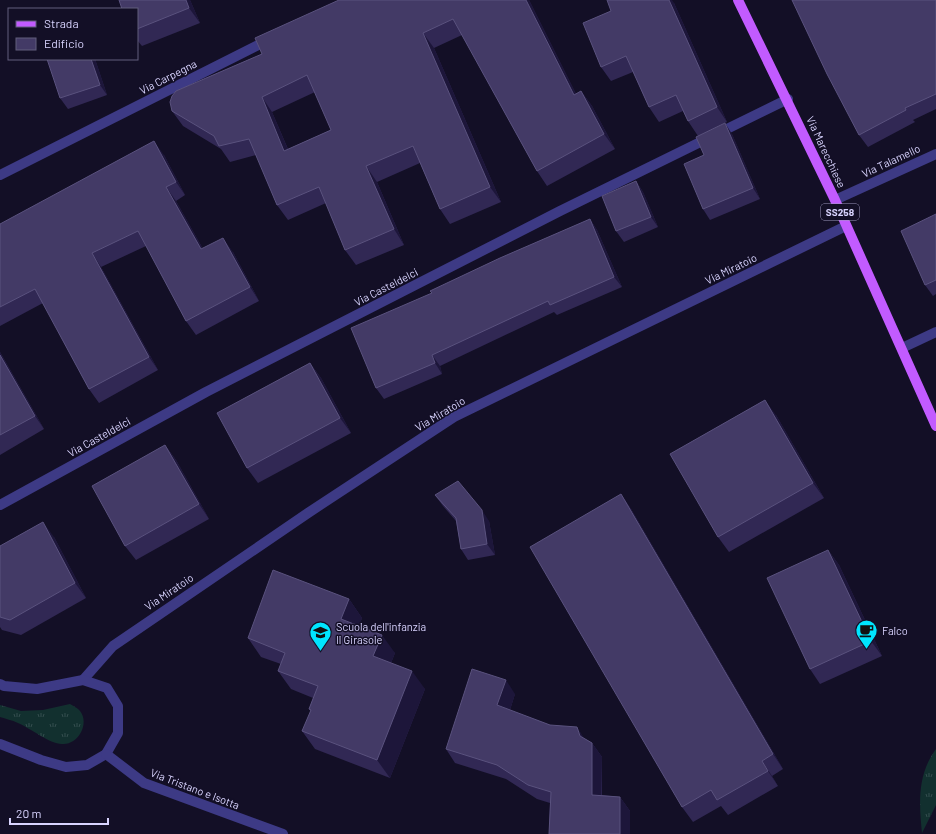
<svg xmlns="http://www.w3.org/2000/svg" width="936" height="834" viewBox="0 0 936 834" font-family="Barlow,sans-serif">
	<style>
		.grass { fill: url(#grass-tufts) }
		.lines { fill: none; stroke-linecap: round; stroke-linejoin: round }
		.minor { stroke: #3d3a85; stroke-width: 10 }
		.primary { stroke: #c25bff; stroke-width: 10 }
		.wall { fill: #312854; fill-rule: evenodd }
		.shaded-wall { fill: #1d163a }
		.building { fill: #433a66; stroke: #5a527e; fill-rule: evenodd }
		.labels { text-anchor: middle; stroke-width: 3; stroke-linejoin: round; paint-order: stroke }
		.shield { fill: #130f26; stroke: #9e99be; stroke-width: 1 }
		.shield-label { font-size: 10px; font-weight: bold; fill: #d9d4ff }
		.street-label { font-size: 11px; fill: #d9d4ff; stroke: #130f26 }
		.poi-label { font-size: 11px; fill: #d9d4ff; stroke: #130f26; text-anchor: start }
	</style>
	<defs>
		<pattern id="grass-tufts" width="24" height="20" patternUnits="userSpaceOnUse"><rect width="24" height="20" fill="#12302f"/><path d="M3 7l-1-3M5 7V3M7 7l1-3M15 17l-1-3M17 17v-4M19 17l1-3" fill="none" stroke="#344d4e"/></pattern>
	</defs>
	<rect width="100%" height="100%" fill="#130f26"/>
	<g class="grass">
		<path d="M70,704C73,706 78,708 80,711C90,724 78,745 62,744C50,744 30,728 18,723C12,720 6,719 0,717V705L21,711L43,710Z"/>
		<path d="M936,749V805L922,833C919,803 917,775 936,749Z"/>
	</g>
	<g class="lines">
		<g class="minor">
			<path d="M0,175L270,39"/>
			<path d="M835,200L936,154"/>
			<path d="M902,348L936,332"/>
			<path d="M0,505L206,392L560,211L788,99"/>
			<path d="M83,680L113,646L308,513L454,417L846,226"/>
			<path d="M0,684L4,686L37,689L83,680L107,688L118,706V733L106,754L87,765L66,767L41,760L0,744"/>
			<path d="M106,754L144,783L283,834"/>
		</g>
		<path class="primary" d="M738,0L835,200L936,426"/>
	</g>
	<g class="wall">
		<path d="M190,0L200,23L142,46L137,40V9Z"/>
		<path d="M529,0L576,94L581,91L592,106L615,149L547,186L537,171L462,35L434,48L501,202L450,224L440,209L420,163L377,182L404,245L356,265L345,250L326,203L288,220L277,205L256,155L230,162L221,149L183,126L172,111L262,54ZM315,92L331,130L288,149L272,112Z"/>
		<path d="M936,0V109L913,120L915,122L868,147L859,135Z"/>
		<path d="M674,3L727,122L698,136L688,121L683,111L659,122L649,107L633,72L611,81L601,67Z"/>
		<path d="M95,59L107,95L68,109L60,98Z"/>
		<path d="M732,134L760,199L710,220L703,209Z"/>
		<path d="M164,155L185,195L176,201L203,249L233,252L259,301L196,335L186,321L146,246L101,267L158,370L99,403L89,389L43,303L0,326V224Z"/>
		<path d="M636,181L643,192L658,227L624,242L616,231Z"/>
		<path d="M936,214V294L933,296L925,285Z"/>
		<path d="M590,219L597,230L622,287L557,315L554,312L440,366L442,374L384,399L376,388L432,293Z"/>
		<path d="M0,352L44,429L0,455Z"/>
		<path d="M310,363L321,378L351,433L258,483L247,468Z"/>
		<path d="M776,415L824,498L729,552L718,537Z"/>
		<path d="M165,445L176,460L209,519L136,560L125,546Z"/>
		<path d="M621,494L631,509L783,769L772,776L778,786L728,815L721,806L693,822L682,807Z"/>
		<path d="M435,495L489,521L495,555L468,560L461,549L456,521L443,506Z"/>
		<path d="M54,537L86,598L21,635L2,630L0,627V546Z"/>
		<path d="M828,550L839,565L882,656L820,684L810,669Z"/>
		<path d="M349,599L362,618L359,626L395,653L391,663L425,689L390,778L315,749L302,731L311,712L309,709L313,698L291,689L278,671L281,664L261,657L248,638Z"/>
		<path d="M515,694L510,710L584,738L592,743L602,757V795L620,797L630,811V834H549L550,803L537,799L506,779L455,763L446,749Z"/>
	</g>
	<g class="shaded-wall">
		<path d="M186,0H190L200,23L189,8Z"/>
		<path d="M526,0H529L584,110L574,95Z"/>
		<path d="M669,0H672L674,3L727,122L717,107Z"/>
		<path d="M423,33L434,48L501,202L490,187Z"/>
		<path d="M91,59H95L107,95L100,85Z"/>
		<path d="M581,91L592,106L615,149L604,134Z"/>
		<path d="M262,97L272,112L295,166L284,151Z"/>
		<path d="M725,123L732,134L760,199L753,188Z"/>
		<path d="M154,141L164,155L185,195L176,182Z"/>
		<path d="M366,166L377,182L404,245L394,229Z"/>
		<path d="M636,181L643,192L658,227L651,217Z"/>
		<path d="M166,187L176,201L211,263L201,249Z"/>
		<path d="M590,219L597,230L622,287L614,277Z"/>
		<path d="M223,238L233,252L259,301L250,287Z"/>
		<path d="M92,253L101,267L158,370L149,357Z"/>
		<path d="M0,352L44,429L35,416L0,355Z"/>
		<path d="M432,355L440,366L442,374L435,363Z"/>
		<path d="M310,363L321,378L351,433L340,418Z"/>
		<path d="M765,400L776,415L824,498L813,483Z"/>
		<path d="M165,445L176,460L209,519L199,504Z"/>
		<path d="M621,494L631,509L783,769L773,754Z"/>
		<path d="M482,510L489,521L495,555L487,544Z"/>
		<path d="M43,522L54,537L86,598L75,583Z"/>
		<path d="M828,550L839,565L882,656L871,641Z"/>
		<path d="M349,599L362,618L354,638L341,619Z"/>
		<path d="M382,635L395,653L386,675L373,656Z"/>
		<path d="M412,671L425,689L390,778L377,760Z"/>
		<path d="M506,680L515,694L507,719L497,705Z"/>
		<path d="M577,727L586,741L580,736Z"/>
		<path d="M592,743L602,757L601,809L592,795Z"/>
		<path d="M762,761L772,776L778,786L768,771Z"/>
		<path d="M620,797L630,811V834H620Z"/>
	</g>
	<g class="building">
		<path d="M119,0H186L189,8L137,29V9H122Z"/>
		<path d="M339,0H526L574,95L581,91L604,134L537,171L453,19L423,33L490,187L440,209L413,146L366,166L394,229L345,250L319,187L277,205L249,139L219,146L214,136L172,111L170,102L172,96L176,91L262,54L255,38ZM307,75L331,130L284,151L262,97Z"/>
		<path d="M607,0H669L717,107L688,121L676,95L649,107L626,56L601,67L583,23L611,11Z"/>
		<path d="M792,0H936V94L905,108L906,110L859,135L827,74Z"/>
		<path d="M47,59H91L100,85L60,98Z"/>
		<path d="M725,123L753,188L703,209L684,164L704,155L696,137Z"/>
		<path d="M154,141L176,182L166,187L201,249L223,238L250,287L186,321L138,231L92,253L149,357L89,389L35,289L0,307V224Z"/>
		<path d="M636,181L651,217L616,231L602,196Z"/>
		<path d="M936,214V280L925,285L901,231Z"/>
		<path d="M590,219L614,277L550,305L548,301L432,355L435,363L376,388L351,328L432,293L430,291L500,258Z"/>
		<path d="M0,355L35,416L0,435Z"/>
		<path d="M310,363L340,418L247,468L217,413Z"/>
		<path d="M765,400L813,483L718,537L670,454Z"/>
		<path d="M165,445L199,504L125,546L92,486Z"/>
		<path d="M458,481L482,510L487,544L461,549L456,518L435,495Z"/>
		<path d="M621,494L773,754L762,761L768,771L717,800L711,790L682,807L530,547Z"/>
		<path d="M43,522L75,583L10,620L0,617V546Z"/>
		<path d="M828,550L871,641L810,669L767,578Z"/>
		<path d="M273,570L349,599L341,619L382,635L373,656L412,671L377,760L302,731L311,710L309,709L318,686L278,671L285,653L248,638Z"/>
		<path d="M472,669L506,680L497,705L550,725L577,727L580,736L592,743V795L620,797V834H549L551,792L528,785L497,765L446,749Z"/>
	</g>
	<defs>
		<symbol id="cafe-pin" viewBox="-11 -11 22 30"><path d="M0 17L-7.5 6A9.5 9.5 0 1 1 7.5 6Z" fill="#00e5ff" stroke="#130f26"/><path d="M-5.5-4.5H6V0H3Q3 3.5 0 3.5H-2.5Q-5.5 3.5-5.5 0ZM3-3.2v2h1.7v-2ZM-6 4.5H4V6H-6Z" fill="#111"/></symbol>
		<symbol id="school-pin" viewBox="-11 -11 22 30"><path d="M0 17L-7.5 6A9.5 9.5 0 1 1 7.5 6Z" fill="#00e5ff" stroke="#130f26"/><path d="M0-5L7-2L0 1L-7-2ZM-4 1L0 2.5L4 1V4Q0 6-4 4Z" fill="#111"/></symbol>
	</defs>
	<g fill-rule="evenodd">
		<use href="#cafe-pin" x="854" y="618" width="25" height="34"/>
		<use href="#school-pin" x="308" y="620" width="25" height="34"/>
	</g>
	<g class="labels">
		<rect class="shield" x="821" y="204" width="38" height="16" rx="3"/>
		<g class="shield-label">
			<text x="840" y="216">SS258</text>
		</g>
		<g class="street-label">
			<text transform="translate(168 77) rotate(-27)" y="4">Via Carpegna</text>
			<text transform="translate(826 152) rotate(65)" y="4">Via Marecchiese</text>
			<text transform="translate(891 161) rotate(-25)" y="4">Via Talamello</text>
			<text transform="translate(731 269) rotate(-26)" y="4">Via Miratoio</text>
			<text transform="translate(386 287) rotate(-27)" y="4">Via Casteldelci</text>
			<text transform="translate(440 414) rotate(-31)" y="4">Via Miratoio</text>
			<text transform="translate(99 437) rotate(-29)" y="4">Via Casteldelci</text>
			<text transform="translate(169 592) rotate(-34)" y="4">Via Miratoio</text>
			<text transform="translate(195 789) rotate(21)" y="4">Via Tristano e Isotta</text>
		</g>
		<g class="poi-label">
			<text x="336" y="631">Scuola dell'infanzia<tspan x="336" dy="13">Il Girasole</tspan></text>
			<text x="882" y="635">Falco</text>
		</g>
	</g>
	<rect x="8" y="8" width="130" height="52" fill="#130f26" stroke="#625e7d"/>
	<rect x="16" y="21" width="20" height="6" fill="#c25bff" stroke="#625e7d"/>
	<text x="44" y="28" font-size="12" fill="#d9d4ff">Strada</text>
	<rect x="16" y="38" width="20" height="12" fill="#433a66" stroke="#625e7d"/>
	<text x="44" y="48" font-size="12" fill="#d9d4ff">Edificio</text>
	<path d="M10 818v6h98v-6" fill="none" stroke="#d9d4ff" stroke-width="2"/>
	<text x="16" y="818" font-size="12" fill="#d9d4ff" stroke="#130f26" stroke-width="3" paint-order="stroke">20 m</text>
</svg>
